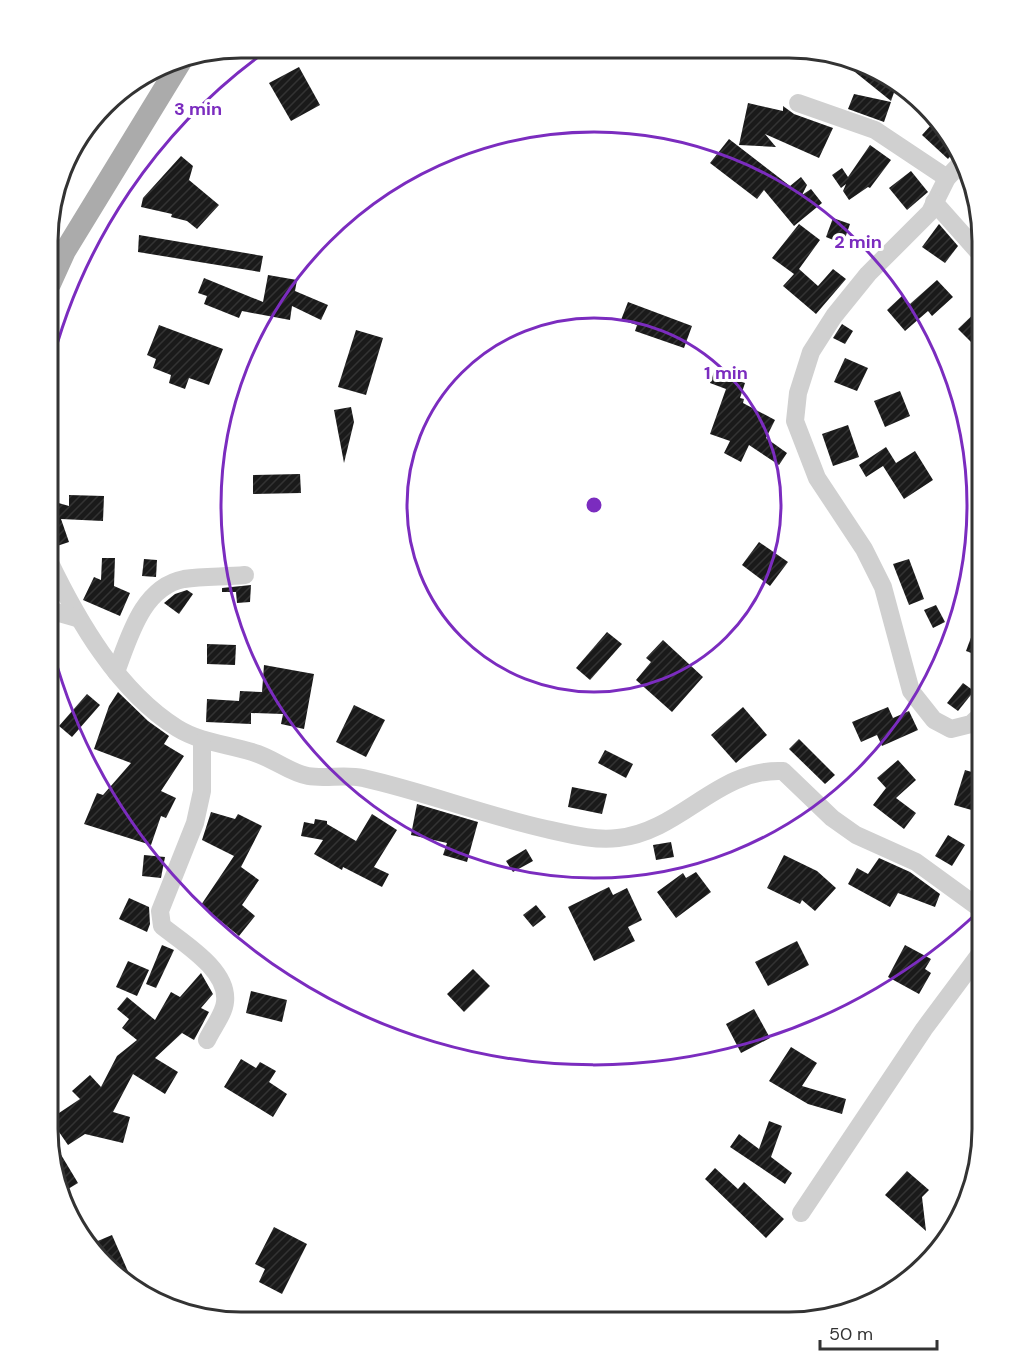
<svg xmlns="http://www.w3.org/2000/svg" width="1030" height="1370" viewBox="0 0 1030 1370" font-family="'DM Sans',sans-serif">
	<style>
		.building { fill: url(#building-hatch) }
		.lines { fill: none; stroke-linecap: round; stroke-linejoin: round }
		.minor { stroke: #d0d0d0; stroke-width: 18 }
		.major { stroke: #ababab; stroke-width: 22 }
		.ring { fill: none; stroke: #7b2cbf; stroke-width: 3 }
		.rim { fill: none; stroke: #333; stroke-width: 3 }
		.centre { fill: #7b2cbf; stroke: #fff; stroke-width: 3 }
		.ring-label { font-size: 18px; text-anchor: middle; font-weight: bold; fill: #7b2cbf; stroke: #fff; stroke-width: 6; stroke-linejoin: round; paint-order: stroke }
	</style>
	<defs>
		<pattern id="building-hatch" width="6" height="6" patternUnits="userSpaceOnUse" patternTransform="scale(1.5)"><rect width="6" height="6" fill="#1a1a1a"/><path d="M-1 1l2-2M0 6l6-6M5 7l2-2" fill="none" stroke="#333"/></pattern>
	</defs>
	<rect width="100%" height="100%" fill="#fff"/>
	<g class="building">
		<path d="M852,65L897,84L891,101L850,68Z"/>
		<path d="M299,67L320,105L291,121L269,83Z"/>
		<path d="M854,94L891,102L884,122L848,109Z"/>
		<path d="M748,103L783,111V106L794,114L833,128L819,158L765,134L776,147L739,145Z"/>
		<path d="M932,124L957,149L948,159L922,135Z"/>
		<path d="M729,139L790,186L801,177L807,185L802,195L811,189L822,203L794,226L764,190L757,199L710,163Z"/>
		<path d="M870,145L891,160L870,188L868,187L849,200L843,191L846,184L841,188L832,175L842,168L848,177Z"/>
		<path d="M181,156L193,166L189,180L219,205L197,229L187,221L171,217L172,214L141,207L143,198Z"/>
		<path d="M911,171L928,192L907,210L889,188Z"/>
		<path d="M833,218L850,224L843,244L826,237Z"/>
		<path d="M799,224L820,240L799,269L818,286L833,269L846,279L816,314L783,286L794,274L772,258Z"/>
		<path d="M939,224L958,246L945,263L922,247Z"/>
		<path d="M139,235L263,256L260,272L138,252Z"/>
		<path d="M268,275L297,280L295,291L328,305L321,320L292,306L290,320L242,311L239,318L204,304L207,296L198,293L204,278L263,302Z"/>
		<path d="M937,280L953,297L932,316L928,311L905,331L887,310L902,296L910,304Z"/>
		<path d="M628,302L692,326L684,348L635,331L637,325L621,320Z"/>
		<path d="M982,306V353L958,329Z"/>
		<path d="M842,324L853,331L845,344L833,338Z"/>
		<path d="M159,325L223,349L209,385L189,378L185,389L169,383L171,375L153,368L156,359L147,355Z"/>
		<path d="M356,330L383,338L366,395L338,387Z"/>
		<path d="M845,358L868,368L857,391L834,382Z"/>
		<path d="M714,372L745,383L740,398L744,399L743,403L775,420L766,438L787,453L779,465L749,445L741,462L724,453L730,441L710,434L726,389L710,383Z"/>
		<path d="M900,391L910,416L885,427L874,401Z"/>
		<path d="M351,407L354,422L344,463L334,410Z"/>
		<path d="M848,425L859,457L833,466L822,434Z"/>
		<path d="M886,447L896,463L915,451L933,480L904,499L883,466L866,477L859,465Z"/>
		<path d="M300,474L301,493L253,494V475Z"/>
		<path d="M51,490L55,502L69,506V495L104,496L103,521L61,519L69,542L54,547L49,533V491Z"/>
		<path d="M759,542L788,562L770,586L742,565Z"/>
		<path d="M102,558H115L114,586L130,593L120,616L83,600L94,577L101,580Z"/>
		<path d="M144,559L157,560L156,577L142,576Z"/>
		<path d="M909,559L924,599L909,605L893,564Z"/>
		<path d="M251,585L250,602L237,603L236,592H222V588Z"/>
		<path d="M187,590L193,594L179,614L164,603L175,594Z"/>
		<path d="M936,605L945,622L933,628L924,610Z"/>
		<path d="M980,613H982V657L966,651Z"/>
		<path d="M607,632L622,644L590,680L576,668Z"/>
		<path d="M663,640L703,677L672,712L636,680L651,662L646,658Z"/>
		<path d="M207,644L236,645L235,665L207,664Z"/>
		<path d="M264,665L314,674L304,729L281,724L283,714L251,713V724L206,722L207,699L239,701L240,691L262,692Z"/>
		<path d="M963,683L974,691L958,711L947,703Z"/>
		<path d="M118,692L148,721L169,736L164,744L184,756L161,791L176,798L166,818L161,816L151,845L84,824L97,793L103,795L131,763L94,749L109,706Z"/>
		<path d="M87,694L100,705L72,737L59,726Z"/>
		<path d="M354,705L385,720L366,757L336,742Z"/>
		<path d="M743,707L767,735L736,763L711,735Z"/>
		<path d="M888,707L893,718L909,711L918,730L882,746L877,735L861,742L852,722Z"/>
		<path d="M799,739L835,775L825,784L789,749Z"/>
		<path d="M605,750L633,764L626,778L598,763Z"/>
		<path d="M898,760L916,780L896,798L916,813L904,829L873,805L886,788L877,778Z"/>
		<path d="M965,770L982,775V813L954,805Z"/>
		<path d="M572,787L607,794L602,814L568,807Z"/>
		<path d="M417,804L478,822L467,862L443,855L447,843L411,835Z"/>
		<path d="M211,812L235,819L238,814L262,826L241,867L259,880L242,905L255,916L239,936L201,905L234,856L202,840Z"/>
		<path d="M372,814L397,830L374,867L389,874L382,887L343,867L342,870L314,854L323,840L301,836L304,822L314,824L315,819L327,821V824L356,841Z"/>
		<path d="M948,835L965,845L952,866L935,856Z"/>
		<path d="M671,842L674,857L656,860L653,845Z"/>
		<path d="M526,849L533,861L513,872L506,861Z"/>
		<path d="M144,855L165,857L161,878L142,876Z"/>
		<path d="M784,855L817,871L836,888L815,911L802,900L800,904L767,888Z"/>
		<path d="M879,858L910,872L940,894L935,907L898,893L890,907L848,884L857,868L868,874Z"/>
		<path d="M696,872L711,892L676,918L657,892L683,873L686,878Z"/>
		<path d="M609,887L613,895L627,888L642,920L628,927L635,941L594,961L568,907Z"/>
		<path d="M129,898L149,907L150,924L147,932L119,919Z"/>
		<path d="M536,905L546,917L533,927L523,915Z"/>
		<path d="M797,941L809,965L768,986L755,962Z"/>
		<path d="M162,945L174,950L156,988L146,984Z"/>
		<path d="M905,945L931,959L925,969L931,973L919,994L888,977Z"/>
		<path d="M128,961L149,970L137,996L116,987Z"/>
		<path d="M473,969L490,986L464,1012L447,994Z"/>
		<path d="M201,973L213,994L201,1008L209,1012L194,1040L182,1033L155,1058L178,1072L165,1094L133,1074L113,1112L130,1117L123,1143L85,1134L68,1145L50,1119L80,1099L72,1091L90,1075L101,1087L117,1056L137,1040L122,1028L129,1019L117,1009L127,997L155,1020L171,992L180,997Z"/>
		<path d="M251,991L287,1000L282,1022L246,1013Z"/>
		<path d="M754,1009L770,1038L741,1053L726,1024Z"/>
		<path d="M791,1047L817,1063L802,1086L846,1099L842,1114L808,1104L769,1081Z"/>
		<path d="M241,1059L256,1068L260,1062L276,1071L269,1082L287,1094L273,1117L224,1087Z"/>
		<path d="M769,1121L782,1126L771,1157L792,1173L785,1184L730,1147L739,1134L759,1149Z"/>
		<path d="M54,1143L78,1183L63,1192L51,1144Z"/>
		<path d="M715,1168L738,1189L744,1182L784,1219L766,1238L705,1179Z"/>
		<path d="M907,1171L929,1190L922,1197L926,1231L885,1195Z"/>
		<path d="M274,1227L307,1244L282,1294L259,1282L265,1269L255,1264Z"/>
		<path d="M112,1235L134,1285L131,1287L93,1243Z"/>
	</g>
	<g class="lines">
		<g class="minor">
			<path d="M798,103L875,130L947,178"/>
			<path d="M963,161L947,178L930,212L868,274L834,316L811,352L798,393L795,421L817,478L864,549L883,587L911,691L934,720L951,729L971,724L982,714"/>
			<path d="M934,202L982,256"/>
			<path d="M49,561C78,621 118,691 177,728C203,744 231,744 258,754C275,760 291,773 308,776C326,779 345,774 363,778C425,792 484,815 546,829C569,834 594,841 618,838C682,831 717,768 783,771L832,818L856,835L916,862L982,910"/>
			<path d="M49,610L77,618"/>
			<path d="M116,672C129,638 142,587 184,579C204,576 225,577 245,575"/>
			<path d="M202,742V791L195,823L160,911L162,926C183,943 229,970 225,1002C224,1014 212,1029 207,1040"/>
			<path d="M801,1213L924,1029L982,951"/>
		</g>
		<path class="major" d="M50,284L65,251L183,58"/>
	</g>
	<g class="ring">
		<circle cx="594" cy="505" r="187"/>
		<circle cx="594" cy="505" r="373"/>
		<path d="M979 911A560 560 0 0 1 49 636M49 374A560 560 0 0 1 269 49"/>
	</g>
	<path d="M0 0H1030V1370H0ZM241 58H789A183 183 0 0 1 972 241V1129A183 183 0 0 1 789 1312H241A183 183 0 0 1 58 1129V241A183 183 0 0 1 241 58Z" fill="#fff" fill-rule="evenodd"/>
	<path class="rim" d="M241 58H789A183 183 0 0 1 972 241V1129A183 183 0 0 1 789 1312H241A183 183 0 0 1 58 1129V241A183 183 0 0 1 241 58Z"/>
	<circle cx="594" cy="505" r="9" class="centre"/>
	<g class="ring-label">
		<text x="198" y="115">3 min</text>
		<text x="858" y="248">2 min</text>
		<text x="726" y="379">1 min</text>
	</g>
	<path d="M820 1340v9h117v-9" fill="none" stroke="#333333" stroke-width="3"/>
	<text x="829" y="1340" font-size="18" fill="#333333" stroke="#ffffff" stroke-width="4.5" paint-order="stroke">50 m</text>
</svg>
